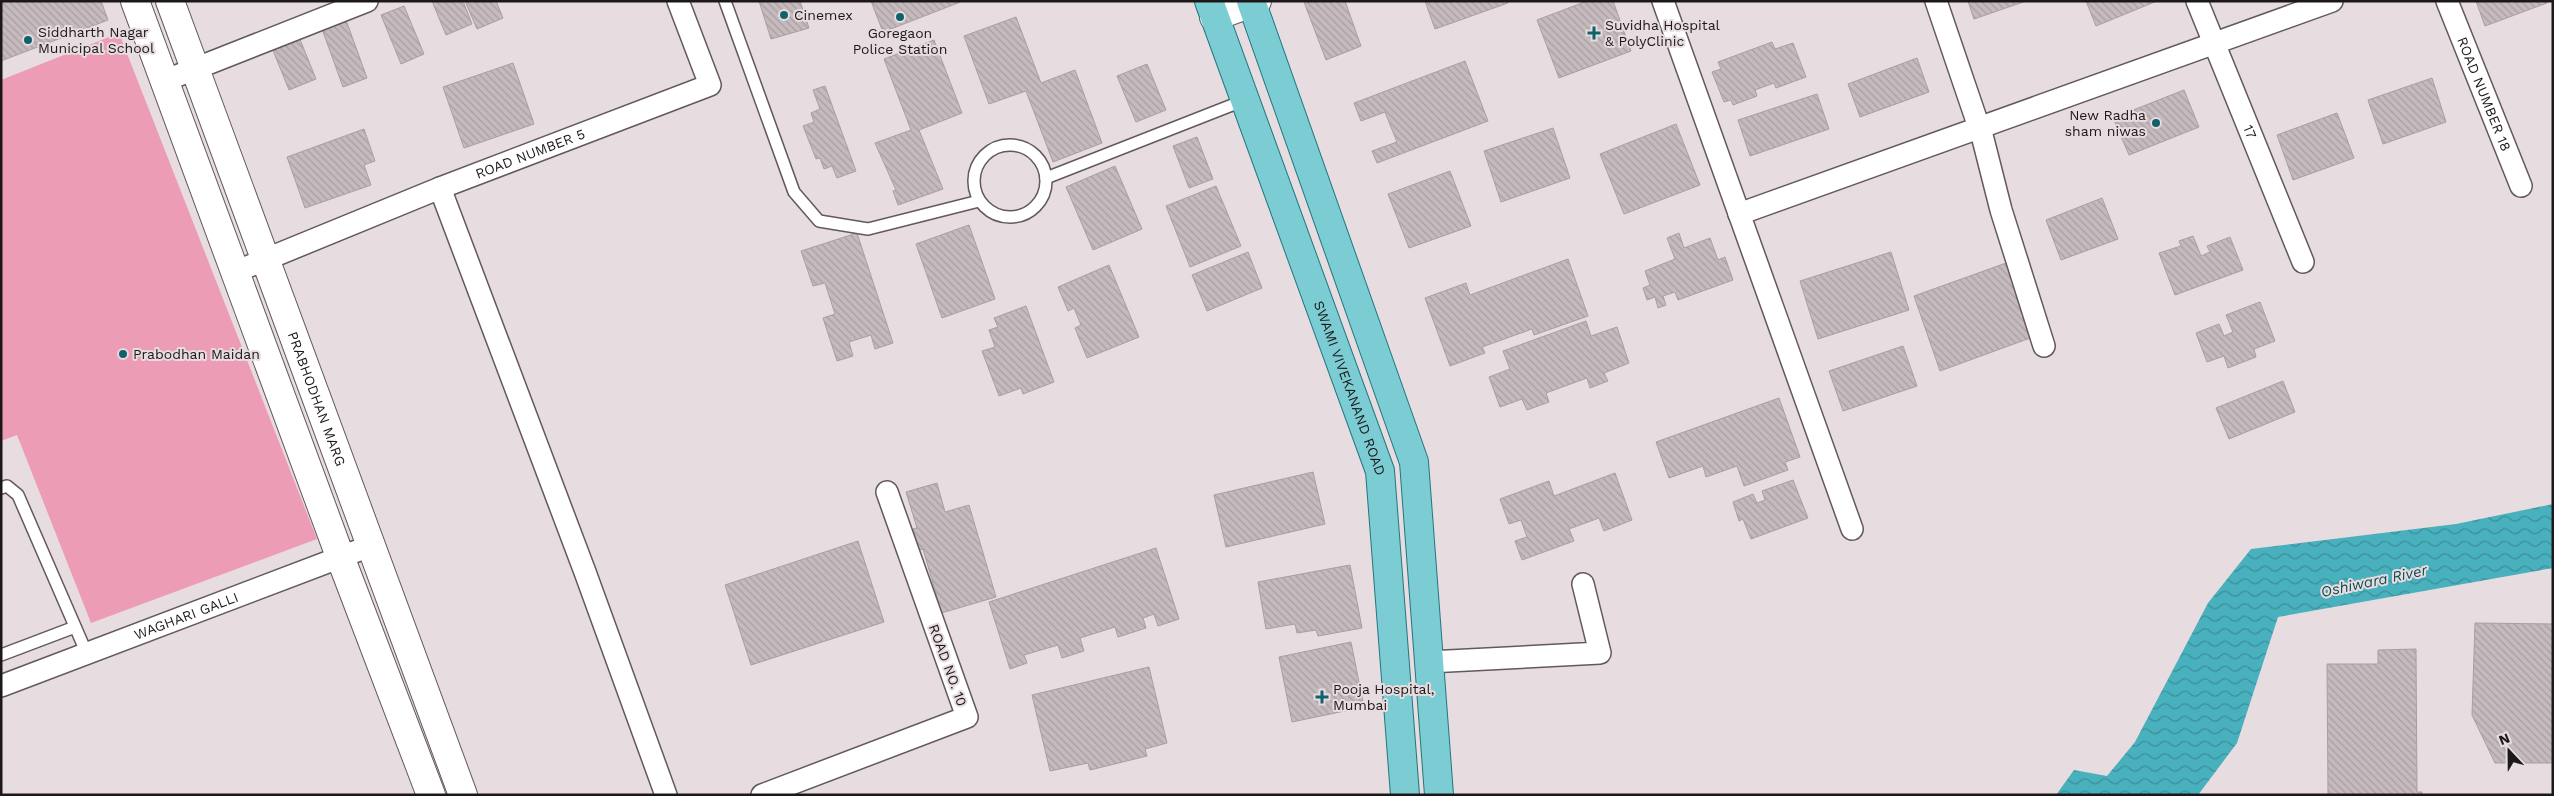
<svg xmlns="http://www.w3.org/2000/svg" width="2554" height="796" viewBox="0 0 2554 796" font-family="'Work Sans',sans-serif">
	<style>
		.green { fill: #ed9cb6 }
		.water { fill: url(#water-waves) }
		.building { fill: url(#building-back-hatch); stroke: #a99ea1 }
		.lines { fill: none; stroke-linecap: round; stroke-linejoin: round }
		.lane-casing { stroke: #63595c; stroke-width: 14 }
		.street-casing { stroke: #63595c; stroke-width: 24 }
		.secondary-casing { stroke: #63595c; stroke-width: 30 }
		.primary-casing { stroke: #217780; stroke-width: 30 }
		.lane { stroke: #fff; stroke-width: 11 }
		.street { stroke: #fff; stroke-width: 21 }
		.secondary { stroke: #fff; stroke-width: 28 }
		.primary { stroke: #7cccd4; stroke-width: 28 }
		.poi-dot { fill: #126269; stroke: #e7dcdf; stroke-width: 2 }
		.labels { text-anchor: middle; stroke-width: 4; stroke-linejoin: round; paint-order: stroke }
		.poi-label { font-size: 14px; fill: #1c1819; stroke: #e7dcdf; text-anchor: start }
		.street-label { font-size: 14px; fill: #1c1819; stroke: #e7dcdf }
		.water-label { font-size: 15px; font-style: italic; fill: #0d4c52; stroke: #e7dcdf }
	</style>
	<defs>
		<pattern id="water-waves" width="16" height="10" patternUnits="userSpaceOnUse" patternTransform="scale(1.25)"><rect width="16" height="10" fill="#48b1bd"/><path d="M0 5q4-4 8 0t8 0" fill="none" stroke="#3b8f99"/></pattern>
		<pattern id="building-back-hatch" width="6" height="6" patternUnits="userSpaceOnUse" patternTransform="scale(1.25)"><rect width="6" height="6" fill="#c5babd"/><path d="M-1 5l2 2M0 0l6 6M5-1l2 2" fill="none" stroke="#a99fa2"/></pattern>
	</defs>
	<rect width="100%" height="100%" fill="#e7dcdf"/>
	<path class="green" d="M119,33L317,539L91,623L17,435L1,441V80Z"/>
	<path class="water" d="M2553,504V568L2278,617L2237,743L2198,795H2056L2074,770L2107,776L2135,742L2208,603L2251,549L2456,524Z"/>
	<g class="building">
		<path d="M1,1H101L108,20L1,61Z"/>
		<path d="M432,1H463L472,24L446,35Z"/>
		<path d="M465,1H496L503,18L477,29Z"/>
		<path d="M759,1H800L809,28L771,39Z"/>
		<path d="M871,1H963L883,32Z"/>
		<path d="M1345,1L1361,46L1326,60L1304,2Z"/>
		<path d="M1425,1H1508V3L1435,29Z"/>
		<path d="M1587,1H1613L1631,51L1559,78L1537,20Z"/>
		<path d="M1968,1H2026L1974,19Z"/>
		<path d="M2086,1H2157L2096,26Z"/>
		<path d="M2476,1H2546L2547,3L2485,26Z"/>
		<path d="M404,6L424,54L401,64L381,15Z"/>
		<path d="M1016,17L1041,83L1075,70L1102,143L1053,162L1026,91L989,104L964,36Z"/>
		<path d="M346,20L367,78L343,87L322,29Z"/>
		<path d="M299,37L316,79L289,90L272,48Z"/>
		<path d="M934,40L962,113L919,130L943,189L898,205L893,191L896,190L875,143L911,130L884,59Z"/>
		<path d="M1772,42L1775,49L1793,43L1806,77L1776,88L1774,83L1755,90L1757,96L1733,105L1731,100L1724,102L1712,72L1721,69L1718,62Z"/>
		<path d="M1917,58L1929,92L1860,117L1848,84Z"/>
		<path d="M1465,61L1488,121L1377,163L1372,151L1397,142L1385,112L1361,121L1354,103Z"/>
		<path d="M513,63L534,124L464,148L443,87Z"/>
		<path d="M1147,64L1166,110L1136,122L1117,76Z"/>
		<path d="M2432,78L2446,122L2383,144L2368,100Z"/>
		<path d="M825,86L856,171L837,178L832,166L824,169L820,158L816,159L803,126L814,122L811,113L820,109L813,90Z"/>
		<path d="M2184,90L2199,127L2129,155L2113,118Z"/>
		<path d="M1817,94L1829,129L1750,156L1738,120Z"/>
		<path d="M2337,113L2354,158L2293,180L2277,135Z"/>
		<path d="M1676,124L1700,185L1624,214L1600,154Z"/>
		<path d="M1553,128L1570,178L1501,202L1484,151Z"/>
		<path d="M364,129L375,161L364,165L371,185L305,208L287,157Z"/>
		<path d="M1197,137L1213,179L1189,188L1173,146Z"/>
		<path d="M1115,166L1142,229L1093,250L1066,187Z"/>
		<path d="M1450,171L1471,226L1409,248L1388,194Z"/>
		<path d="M1216,186L1241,246L1190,267L1166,206Z"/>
		<path d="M2102,198L2118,239L2061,260L2046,220Z"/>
		<path d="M969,225L995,299L942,318L916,244Z"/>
		<path d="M857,233L893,343L875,349L871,335L849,342L853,356L837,361L823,318L835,314L825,283L813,286L801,251Z"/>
		<path d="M1679,233L1684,248L1710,238L1718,260L1725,257L1733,280L1678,300L1675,292L1663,296L1666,305L1658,308L1655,297L1647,300L1643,288L1650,285L1645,271L1675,259L1667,238Z"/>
		<path d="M2193,236L2201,256L2210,252L2207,246L2230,237L2243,270L2175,295L2159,253L2181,246L2179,241Z"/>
		<path d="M1248,252L1262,288L1207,311L1192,275Z"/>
		<path d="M1891,252L1909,310L1818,339L1800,281Z"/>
		<path d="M1568,259L1588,316L1534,335L1532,329L1482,347L1485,353L1450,366L1425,298L1466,283L1470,295Z"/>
		<path d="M2006,263L2033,337L1940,371L1914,296Z"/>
		<path d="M1109,265L1139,337L1087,358L1075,328L1081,325L1074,308L1068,311L1058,287Z"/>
		<path d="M2260,302L2275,341L2254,349L2256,357L2228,368L2224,356L2207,362L2196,333L2219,324L2224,336L2233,332L2226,315Z"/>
		<path d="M1026,306L1054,382L1023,394L1021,388L999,396L982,351L995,347L989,330L998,327L994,318Z"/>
		<path d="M1586,321L1591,336L1617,327L1629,363L1604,373L1608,381L1590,388L1587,378L1546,393L1549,402L1527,410L1522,399L1500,407L1489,377L1510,369L1503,351Z"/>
		<path d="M1903,346L1917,386L1843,411L1829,371Z"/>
		<path d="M2283,381L2295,412L2229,439L2216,408Z"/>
		<path d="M1779,398L1800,457L1785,462L1788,470L1744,486L1737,466L1706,477L1703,466L1669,478L1656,442Z"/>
		<path d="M1313,472L1325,524L1226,547L1214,495Z"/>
		<path d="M1615,473L1632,520L1604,531L1599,518L1569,529L1574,541L1522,560L1515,541L1527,537L1521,520L1509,524L1500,499L1549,481L1554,496Z"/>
		<path d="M1793,480L1808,518L1751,539L1743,519L1739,521L1733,502L1753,494L1757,503L1765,500L1762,491Z"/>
		<path d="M937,483L945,512L969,505L996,597L938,614L933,598L937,597L923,549L919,550L913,529L917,528L906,492Z"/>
		<path d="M858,541L884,622L751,665L725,585Z"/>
		<path d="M1156,548L1179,619L1158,626L1154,614L1143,618L1146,628L1118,637L1115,627L1080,638L1084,651L1062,658L1058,645L1024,655L1027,663L1010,669L989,602Z"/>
		<path d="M1350,565L1362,628L1318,636L1316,630L1297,633L1295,624L1266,629L1258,582Z"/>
		<path d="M2475,623L2553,624V763H2495L2472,715Z"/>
		<path d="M1351,642L1364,707L1292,722L1279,657Z"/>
		<path d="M2416,649L2417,792H2422V795H2328L2327,664H2378V650Z"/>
		<path d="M1149,667L1167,743L1145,749L1147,756L1090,770L1088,763L1050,771L1032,695Z"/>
	</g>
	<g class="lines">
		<defs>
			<g id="lane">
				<path d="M725,1L794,192L819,221L868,229L979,201"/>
				<circle cx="1010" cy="181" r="36"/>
				<path d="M1046,178L1245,100"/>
				<path d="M1,488L7,486L18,495L87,654"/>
				<path d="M1,655L75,627"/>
			</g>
			<g id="street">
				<path d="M1663,1L1852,529"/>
				<path d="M1936,1L1983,139L2001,210L2044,346"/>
				<path id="s1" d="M2197,1L2303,262"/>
				<path id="s2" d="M2447,1L2521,186"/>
				<path d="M164,81L367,1"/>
				<path d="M440,188L585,572L666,795"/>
				<path d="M1739,214L2332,1"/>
				<path id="s3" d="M235,272L440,188L710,85L678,1"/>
				<path d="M1429,662L1600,653L1583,584"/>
				<path id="s4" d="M1,686L370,546"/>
				<path d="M762,795L967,717L887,492"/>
			</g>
			<g id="secondary">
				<path d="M135,1L341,559L431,795"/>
				<path id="s5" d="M170,1L463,795"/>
				<path d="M1214,17L1257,1"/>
			</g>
			<g id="primary">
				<path id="s6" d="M1209,1L1380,471L1405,795"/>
				<path d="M1251,1L1414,462L1439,795"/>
			</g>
		</defs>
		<use href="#lane" class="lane-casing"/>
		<use href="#street" class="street-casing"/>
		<use href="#secondary" class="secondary-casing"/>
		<use href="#primary" class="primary-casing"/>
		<use href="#lane" class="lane"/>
		<use href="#street" class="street"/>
		<use href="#secondary" class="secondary"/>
		<use href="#primary" class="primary"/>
	</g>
	<g class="poi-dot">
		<circle cx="784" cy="15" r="5"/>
		<circle cx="900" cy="17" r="5"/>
		<path d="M1591.5 25.5h5v5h5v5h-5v5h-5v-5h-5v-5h5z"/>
		<circle cx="28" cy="40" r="5"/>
		<circle cx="2156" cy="123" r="5"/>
		<circle cx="123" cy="354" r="5"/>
		<path d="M1319.5 689.5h5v5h5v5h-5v5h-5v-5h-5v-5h5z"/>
	</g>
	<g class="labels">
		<g class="poi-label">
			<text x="794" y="20">Cinemex</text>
			<text x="1605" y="30">Suvidha Hospital<tspan x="1605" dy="16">&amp; PolyClinic</tspan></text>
			<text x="38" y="37">Siddharth Nagar<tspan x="38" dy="16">Municipal School</tspan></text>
			<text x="900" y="38" text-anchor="middle">Goregaon<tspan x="900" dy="16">Police Station</tspan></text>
			<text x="2146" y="120" text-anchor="end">New Radha<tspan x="2146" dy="16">sham niwas</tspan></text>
			<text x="133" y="359">Prabodhan Maidan</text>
			<text x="1333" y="694">Pooja Hospital,<tspan x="1333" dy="16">Mumbai</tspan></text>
		</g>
		<g class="street-label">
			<text dy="5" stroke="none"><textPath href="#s2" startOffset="100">ROAD NUMBER 18</textPath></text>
			<text dy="5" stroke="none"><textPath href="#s1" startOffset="141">17</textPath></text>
			<text dy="5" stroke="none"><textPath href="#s3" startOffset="318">ROAD NUMBER 5</textPath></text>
			<text dy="5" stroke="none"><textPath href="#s6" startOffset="412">SWAMI VIVEKANAND ROAD</textPath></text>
			<text dy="5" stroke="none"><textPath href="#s5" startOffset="424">PRABHODHAN MARG</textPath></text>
			<text dy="5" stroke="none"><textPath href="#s4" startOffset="198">WAGHARI GALLI</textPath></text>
			<text transform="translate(948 665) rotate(70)" y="5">ROAD NO. 10</text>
		</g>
		<g class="water-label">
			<text transform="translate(2374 581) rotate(-12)" y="5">Oshiwara River</text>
		</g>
	</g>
	<rect width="2554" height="796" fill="none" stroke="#1c1819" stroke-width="5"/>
	<g transform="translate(2509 751) rotate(338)" stroke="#e7dcdf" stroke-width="4" paint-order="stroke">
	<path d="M0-4L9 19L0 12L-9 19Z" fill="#1c1819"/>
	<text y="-8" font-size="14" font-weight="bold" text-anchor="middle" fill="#1c1819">N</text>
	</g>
</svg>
